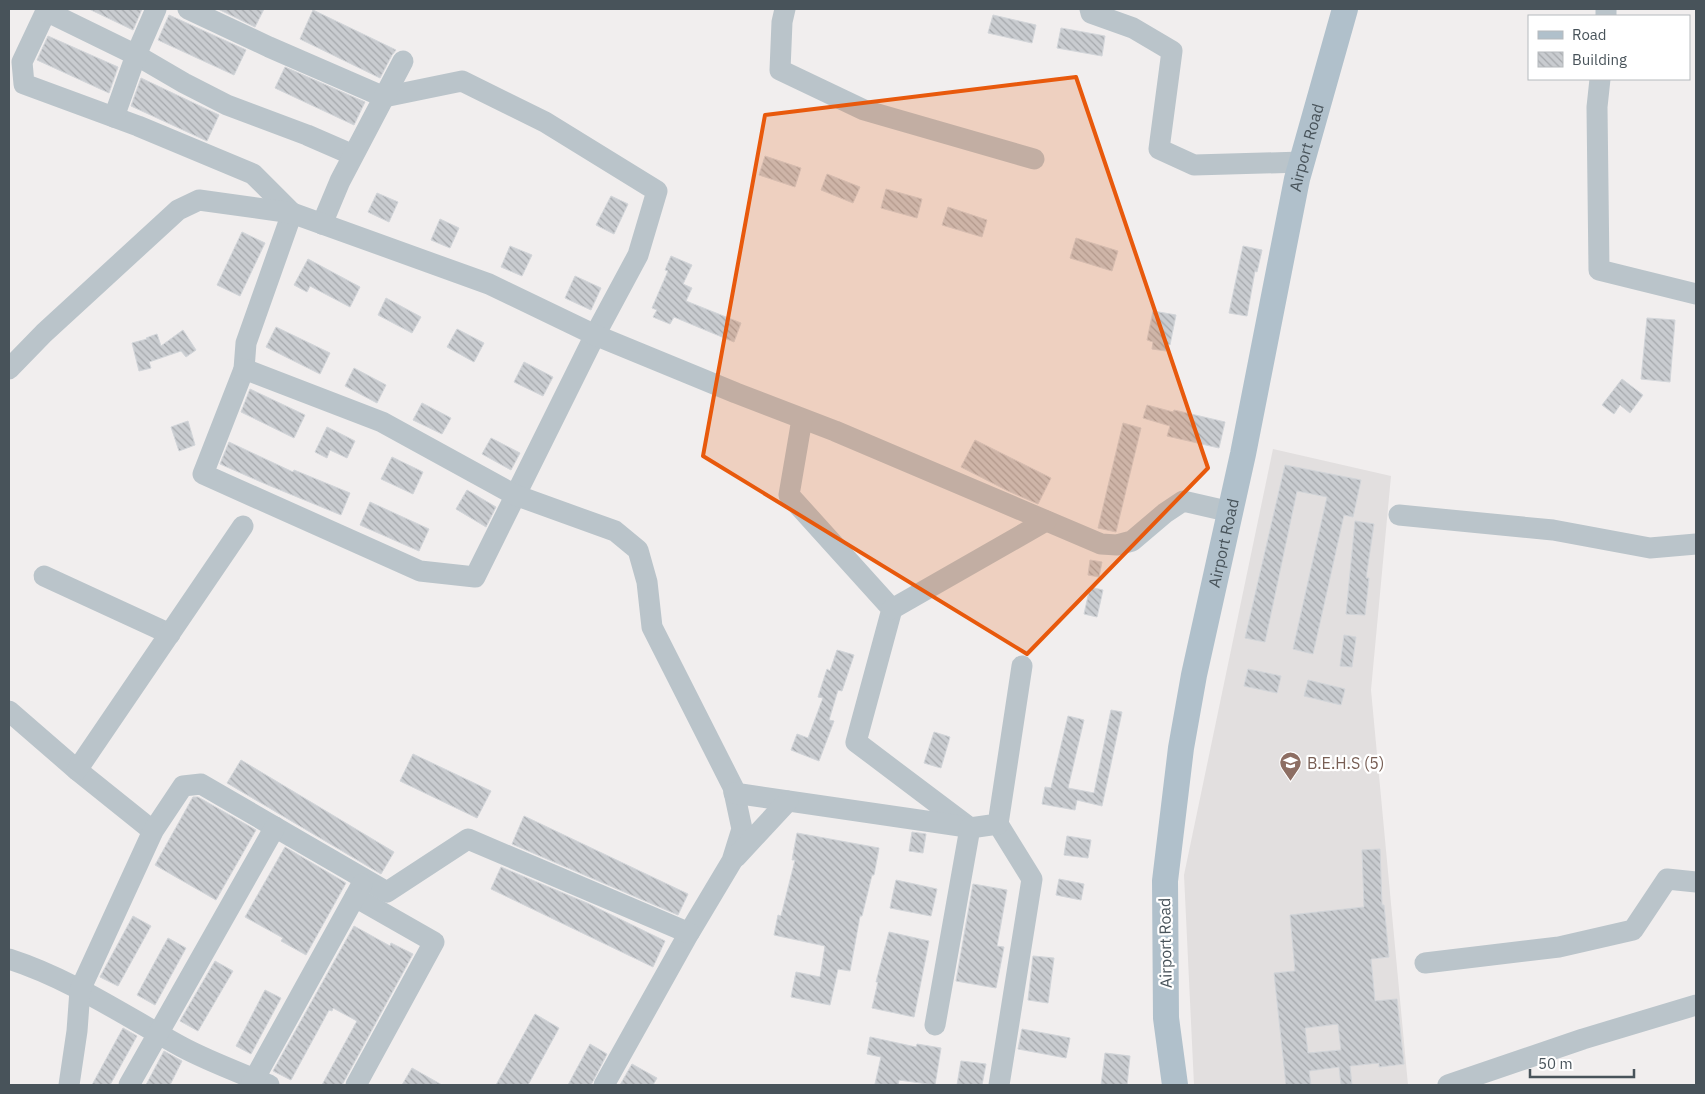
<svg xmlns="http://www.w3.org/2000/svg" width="1705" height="1094" viewBox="0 0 1705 1094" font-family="'IBM Plex Sans',sans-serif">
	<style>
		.education { fill: #e2dfdf }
		.building { fill: url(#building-back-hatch); stroke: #d2d5d9; fill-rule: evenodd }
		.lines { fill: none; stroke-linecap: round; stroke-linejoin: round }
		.minor { stroke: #bac4ca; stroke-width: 21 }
		.major { stroke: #b0c0cb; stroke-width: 26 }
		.marked { fill: #e8590c; fill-opacity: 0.2; stroke: #e8590c; stroke-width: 4; stroke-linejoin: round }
		.labels { text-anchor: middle; stroke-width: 4.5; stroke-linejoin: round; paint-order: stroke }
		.street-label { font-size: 16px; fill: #48535a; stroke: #fff }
		.education-label { font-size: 16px; fill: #785e54; stroke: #fff; text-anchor: start }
	</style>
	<defs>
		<pattern id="building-back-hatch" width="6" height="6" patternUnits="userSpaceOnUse" patternTransform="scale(1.25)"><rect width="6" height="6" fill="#c9ccd0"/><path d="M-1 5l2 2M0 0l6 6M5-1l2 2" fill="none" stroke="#a5a8ac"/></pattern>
	</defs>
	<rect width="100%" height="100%" fill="#f1eeee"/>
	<path class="education" d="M1273,449L1391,476L1371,690L1408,1085H1194L1184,875Z"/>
	<g class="building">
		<path d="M89,9H142L133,30Z"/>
		<path d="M218,9H264L255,27Z"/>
		<path d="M313,10L396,50L392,55L380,78L300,39Z"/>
		<path d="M169,15L246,50L234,75L158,40Z"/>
		<path d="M993,15L1036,25L1032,43L988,33Z"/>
		<path d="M1061,28L1105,36L1102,56L1057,48Z"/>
		<path d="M48,36L118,67L109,93L37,60Z"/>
		<path d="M285,67L365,102L354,125L275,88Z"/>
		<path d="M141,78L219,115L207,141L131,106Z"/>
		<path d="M765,156L801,168L795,187L759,175Z"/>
		<path d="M827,174L860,187L853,203L821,190Z"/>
		<path d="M886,189L922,199L917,218L881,208Z"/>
		<path d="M377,193L398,202L389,222L368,212Z"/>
		<path d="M611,196L628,204L614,234L596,225Z"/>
		<path d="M948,207L987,220L982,237L942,225Z"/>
		<path d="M440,219L459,228L450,248L431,240Z"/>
		<path d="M242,232L265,243L240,296L217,285Z"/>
		<path d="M1076,238L1118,251L1112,271L1070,258Z"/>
		<path d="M510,246L532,255L522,276L501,267Z"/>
		<path d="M1243,246L1262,250L1257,272L1255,271L1247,316L1229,313Z"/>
		<path d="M671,256L692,265L683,284L692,288L686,301L741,323L734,342L674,317L670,324L653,317L657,310L652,308L668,271L665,270Z"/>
		<path d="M308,259L360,287L350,307L310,286L307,292L294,285Z"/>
		<path d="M575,276L601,288L591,310L565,298Z"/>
		<path d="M386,298L421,317L412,333L378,315Z"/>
		<path d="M1153,311L1176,315L1170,345L1168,344L1166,351L1152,349L1153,342L1147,340Z"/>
		<path d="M1647,318L1675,320L1670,382L1641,379Z"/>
		<path d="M276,327L330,353L320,374L266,347Z"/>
		<path d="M457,329L484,343L474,362L447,347Z"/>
		<path d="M183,330L196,350L186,357L181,351L149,362L151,368L139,371L132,343L147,339L146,338L157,334L161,346Z"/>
		<path d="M524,362L553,377L543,396L514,382Z"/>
		<path d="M354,368L386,385L377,403L345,386Z"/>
		<path d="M1622,379L1643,395L1630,413L1620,405L1614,414L1602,405Z"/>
		<path d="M250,389L305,415L294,438L241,412Z"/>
		<path d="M422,403L451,418L442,434L413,420Z"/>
		<path d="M1147,405L1173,412L1174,410L1225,422L1219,448L1167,436L1170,426L1143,418Z"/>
		<path d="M188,421L195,445L179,451L171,427Z"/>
		<path d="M1123,423L1141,428L1116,532L1098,528Z"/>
		<path d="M327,427L355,441L347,458L330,450L327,458L315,452Z"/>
		<path d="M491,438L520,453L511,470L482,454Z"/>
		<path d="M975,440L1051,478L1038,504L1008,491L961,467Z"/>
		<path d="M229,442L293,472L294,470L350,493L341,515L268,485L220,464Z"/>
		<path d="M392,457L423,472L413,494L381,479Z"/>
		<path d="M1285,465L1361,480L1353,517L1344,515L1313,654L1293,649L1327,497L1297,491L1265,642L1245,638Z"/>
		<path d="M467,490L496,507L486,527L456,509Z"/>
		<path d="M370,502L429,529L419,551L360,525Z"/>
		<path d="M1355,521L1374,524L1366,578H1369L1365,615L1346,614Z"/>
		<path d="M1090,560L1102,562L1099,577L1088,575Z"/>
		<path d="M1090,587L1103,590L1097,617L1084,614Z"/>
		<path d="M1344,635L1356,637L1352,667L1340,666Z"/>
		<path d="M837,650L854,655L842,691L838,690L829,720L834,721L819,761L791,750L797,734L808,738L823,698L818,697L827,669L830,671Z"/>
		<path d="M1248,669L1281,676L1277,693L1244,686Z"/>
		<path d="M1308,680L1345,689L1341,705L1304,696Z"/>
		<path d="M1111,710L1122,712L1102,806L1077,800L1075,810L1042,804L1045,787L1051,788L1068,716L1084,720L1068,788L1094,793Z"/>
		<path d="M934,732L950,737L941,768L924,763Z"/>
		<path d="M413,754L491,791L477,818L400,781Z"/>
		<path d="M241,760L394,852L381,874L227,783Z"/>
		<path d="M193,797H198L256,830L216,900L155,865Z"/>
		<path d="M524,816L688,894L678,915L512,844Z"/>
		<path d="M912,832L926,834L923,853L909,851Z"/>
		<path d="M797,833L879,848L874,875H872L862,916H860L850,971L838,969L830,1005L791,997L796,972L820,977L825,946L774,935L778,915L781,916L795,860H792Z"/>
		<path d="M1067,836L1091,840L1088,858L1064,855Z"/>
		<path d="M285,847L346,883L306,955L281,941L283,938L245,917Z"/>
		<path d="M1380,849L1382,905H1384L1389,957L1371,959L1375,1001L1397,999L1404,1064L1379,1067V1063L1350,1066L1352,1085H1341L1339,1067L1309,1071L1311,1085H1286L1274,973L1295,971L1290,915L1364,907L1362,850ZM1338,1024L1341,1050L1308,1053L1305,1028Z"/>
		<path d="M501,867L587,903L665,941L653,967L491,889Z"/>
		<path d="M1059,879L1084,884L1081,900L1056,895Z"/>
		<path d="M896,880L937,889L931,916L890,908Z"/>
		<path d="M973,884L1007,890L997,946L1004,947L996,988L956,981Z"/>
		<path d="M133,916L151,926L118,986L100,977Z"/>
		<path d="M354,926L390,946L391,943L413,954L342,1085H322L357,1021L333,1008L332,1011L329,1010L291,1080L273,1071Z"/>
		<path d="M889,932L929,941L914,1017L872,1008L878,982H876Z"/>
		<path d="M168,938L186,948L155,1005L137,995Z"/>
		<path d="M1033,956L1054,958L1048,1003L1028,1000Z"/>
		<path d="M215,961L233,971L198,1031L180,1021Z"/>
		<path d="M265,990L281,998L251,1054L236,1046Z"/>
		<path d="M535,1014L559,1028L528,1085H496Z"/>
		<path d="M123,1028L137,1036L110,1085H92Z"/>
		<path d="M1022,1029L1070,1038L1066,1058L1018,1049Z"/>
		<path d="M870,1037L916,1047L917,1044L941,1048L935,1085L899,1080L898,1085L875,1084L881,1057L867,1054Z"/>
		<path d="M590,1044L607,1054L591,1085H568Z"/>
		<path d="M164,1051L182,1061L170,1085H146Z"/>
		<path d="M1105,1053L1130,1056L1127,1085H1101Z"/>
		<path d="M961,1061L986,1064L982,1085H957Z"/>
		<path d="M632,1064L657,1078L653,1085H620Z"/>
		<path d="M412,1068L442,1085H402Z"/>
	</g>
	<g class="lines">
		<g class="minor">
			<path d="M47,9L22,62L24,84L138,126L253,174L292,213L246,343L244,369L203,474L420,571L475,577L595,335L638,255L657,191L545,122L462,81L384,97L269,47L188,9"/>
			<path d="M785,9L782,22L780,70L864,110L1034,159"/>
			<path d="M1090,9L1091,13L1133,28L1172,51L1159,149L1194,165L1302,162"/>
			<path d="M46,11L136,55L184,83L227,105L307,135L353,155"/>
			<path d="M1606,16V9"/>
			<path d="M1600,79L1597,107L1599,270L1696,294"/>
			<path d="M114,117L136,55L156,9"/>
			<path d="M322,224L340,181L403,61"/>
			<path d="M9,369L44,333L178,210L199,200L292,213L489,284L595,335L736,393L835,431L1101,544L1117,545L1132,541L1165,513L1183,501L1231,512"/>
			<path d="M244,369L382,422L515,495L615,531L638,550L647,582L652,627L733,787L742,829L732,861L689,933L604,1085"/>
			<path d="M802,419L789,495L892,609L856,742L970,828"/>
			<path d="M1399,515L1553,530L1650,548L1696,544"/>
			<path d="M44,576L170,634"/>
			<path d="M892,609L1046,521"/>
			<path d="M9,711L77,770L153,831"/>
			<path d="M77,770L243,526"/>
			<path d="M734,793L967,827"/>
			<path d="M998,824L1032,879L999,1085"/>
			<path d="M736,857L788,801"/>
			<path d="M355,897L434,942L356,1085"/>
			<path d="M9,959C71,979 125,1016 182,1047C210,1062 241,1073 269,1085"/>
			<path d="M1425,963L1559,947L1633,930L1667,879L1696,882"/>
			<path d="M935,1025L970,828L998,824L1022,666"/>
			<path d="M69,1085L77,1031L80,990L153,831L183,786L201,784L387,892L468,839L689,933"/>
			<path d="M129,1085L275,827"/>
			<path d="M251,1085L362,884"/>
			<path d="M1448,1085L1583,1039L1696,1005"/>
		</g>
		<path class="major" id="s1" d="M1175,1085L1166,1018L1165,881L1181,748L1194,675L1243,454L1297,179L1345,9"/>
	</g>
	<path class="marked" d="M1076,77L1208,468L1027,654L703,456L765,115Z"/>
	<defs>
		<symbol id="school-pin" viewBox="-11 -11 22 30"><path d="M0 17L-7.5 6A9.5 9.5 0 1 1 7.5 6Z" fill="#8d6e63" stroke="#fff"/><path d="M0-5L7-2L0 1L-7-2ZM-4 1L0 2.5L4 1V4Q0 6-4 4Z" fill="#fff"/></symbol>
	</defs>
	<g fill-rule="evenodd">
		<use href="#school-pin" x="1278" y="750" width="25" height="34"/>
	</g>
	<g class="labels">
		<g class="street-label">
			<text dy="6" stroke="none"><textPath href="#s1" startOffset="952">Airport Road</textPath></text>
			<text dy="6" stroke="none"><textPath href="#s1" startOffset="548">Airport Road</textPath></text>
			<text transform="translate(1165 943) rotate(-91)" y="6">Airport Road</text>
		</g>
		<g class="education-label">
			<text x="1307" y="769">B.E.H.S (5)</text>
		</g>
	</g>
	<rect width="1705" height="1094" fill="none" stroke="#48535a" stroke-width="20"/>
	<rect x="1528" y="15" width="162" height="65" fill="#ffffff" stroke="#b6babd"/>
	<rect x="1538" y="31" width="25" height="8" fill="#b0c0cb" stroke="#b6babd"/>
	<text x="1572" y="40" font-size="15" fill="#48535a">Road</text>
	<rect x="1538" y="52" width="25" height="15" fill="url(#building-back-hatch)" stroke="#b6babd"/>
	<text x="1572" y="65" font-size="15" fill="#48535a">Building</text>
	<path d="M1530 1069v8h104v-8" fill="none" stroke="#48535a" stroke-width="2.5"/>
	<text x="1538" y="1069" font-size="15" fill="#48535a" stroke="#ffffff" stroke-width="4" paint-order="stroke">50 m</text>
</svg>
